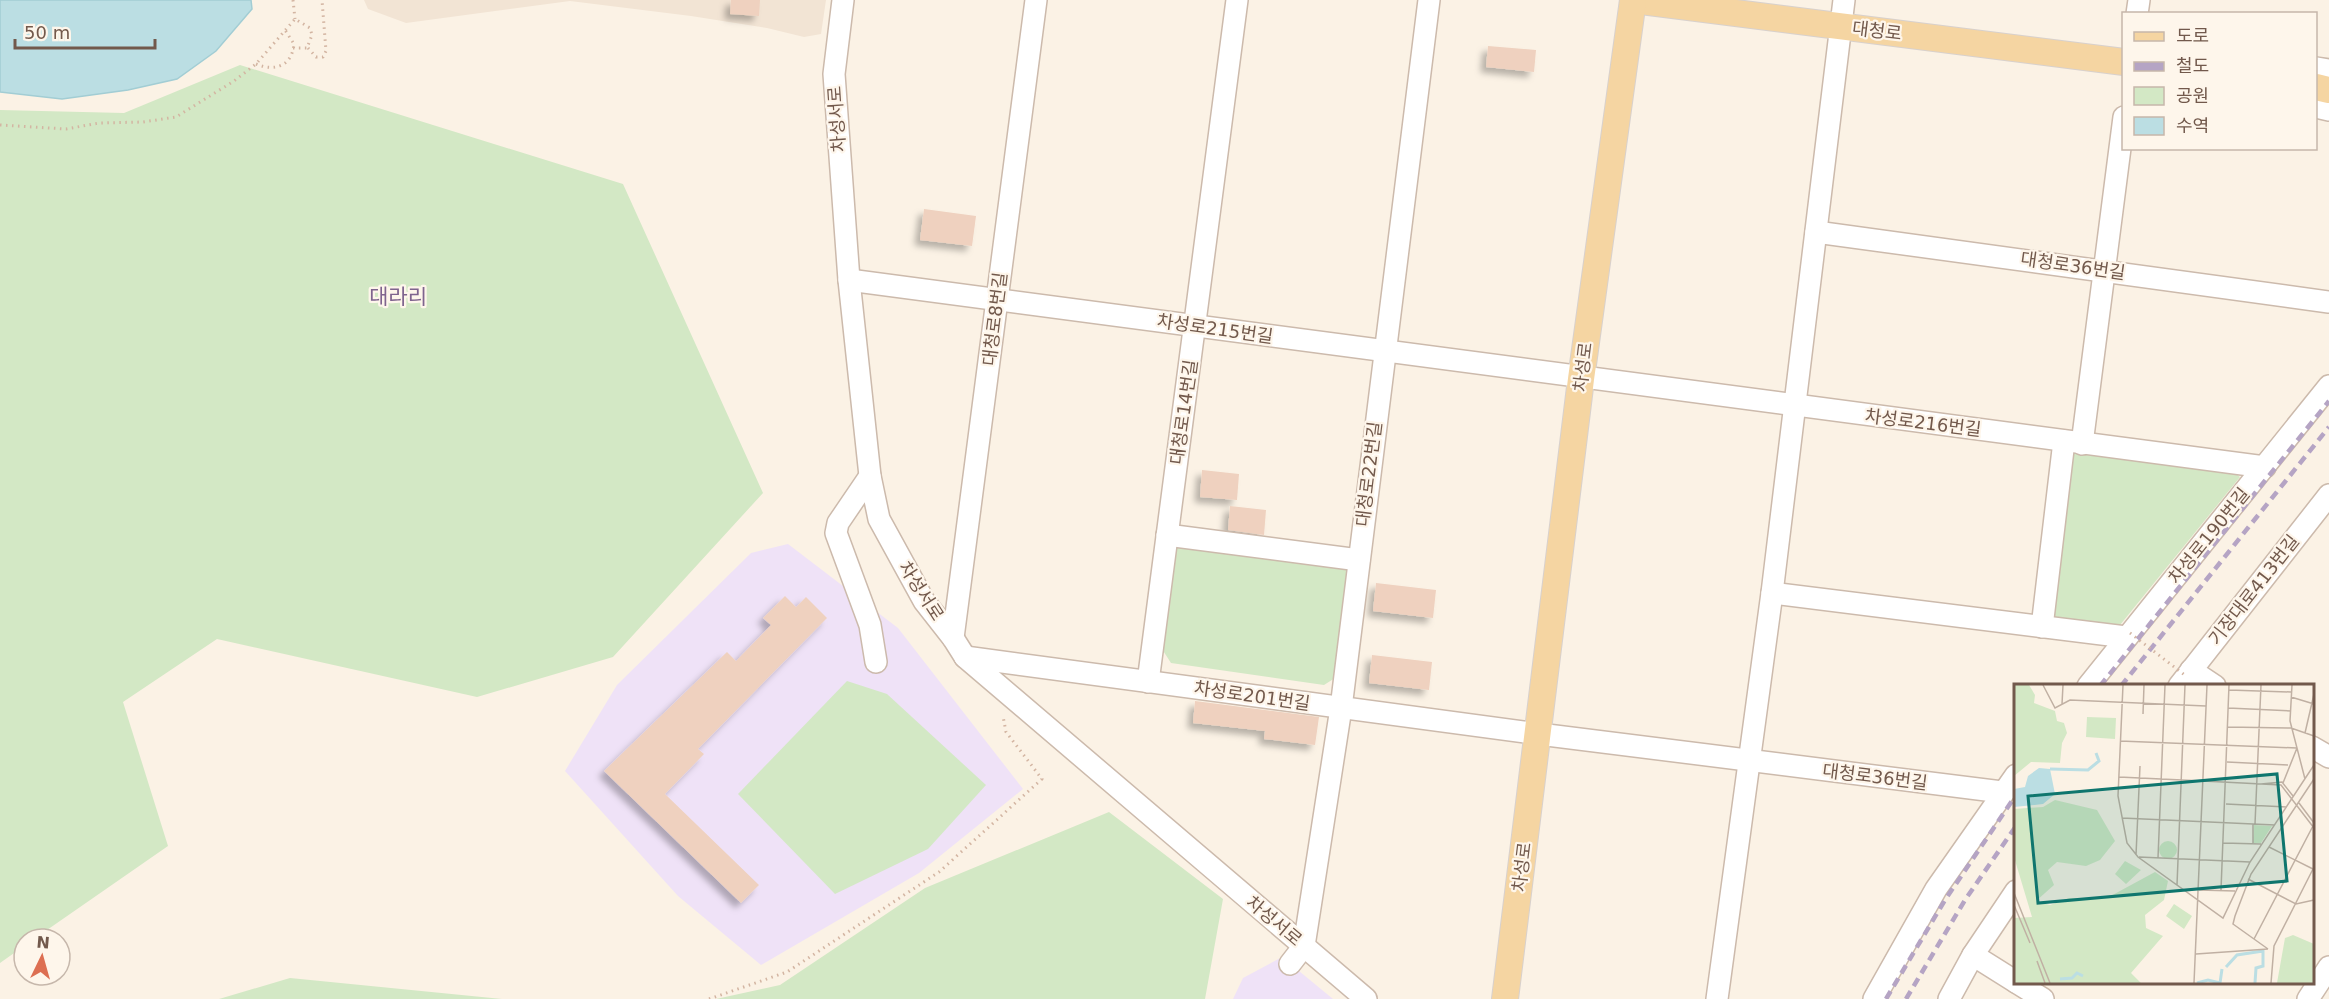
<svg xmlns="http://www.w3.org/2000/svg" width="2329" height="999" viewBox="0 0 2329 999" font-family="'DejaVu Sans','Noto Sans KR',sans-serif">
	<style>
		.residential { fill: #f2e4d4 }
		.education { fill: #efe2f7 }
		.green { fill: #d3e8c5 }
		.water { fill: #bbdee3; stroke: #a2cdd4; stroke-width: 1.5 }
		.building { fill: #efd1bf; filter: url(#shadow) }
		.lines { fill: none; stroke-linecap: round; stroke-linejoin: round }
		.minor-casing { stroke: #ccbaac; stroke-width: 24 }
		.major-casing { stroke: #d8d1cd; stroke-width: 28 }
		.path { stroke: #d3b5a2; stroke-width: 3; stroke-dasharray: 1.5 4.5; stroke-linecap: butt }
		.minor { stroke: #fff; stroke-width: 21 }
		.major { stroke: #f5d5a2; stroke-width: 26 }
		.rail { stroke: #b5a4c4; stroke-width: 4.5; stroke-dasharray: 9 6; stroke-linecap: butt }
		.path-bridge { stroke: #d3b5a2; stroke-width: 3; stroke-dasharray: 1.5 4.5; stroke-linecap: butt }
		.labels { text-anchor: middle; stroke-width: 4.5; stroke-linejoin: round; paint-order: stroke }
		.street-label { font-size: 18px; fill: #72594c; stroke: #fef6eb }
		.quarter-label { font-size: 21px; fill: #7f648e; stroke: #fef6eb }
		.inset-river { fill: none; stroke: #bbdee3; stroke-width: 3 }
		.inset-road { fill: none; stroke: #c0b0a3; stroke-width: 1.5 }
		.view { fill: #0f766e; fill-opacity: 0.15; stroke: #0f766e; stroke-width: 3 }
		.inset-edge { fill: none; stroke: #72594c; stroke-width: 3 }
	</style>
	<defs>
		<filter id="shadow"><feDropShadow dx="-5.5" dy="5.5" stdDeviation="3" flood-color="#0004"/></filter>
	</defs>
	<rect width="100%" height="100%" fill="#fbf2e5"/>
	<path class="residential" d="M364,0H826L821,34L804,37L767,28L691,16L570,1L406,23L368,9Z"/>
	<g class="education">
		<path d="M788,544L898,628L1023,789L919,873L761,965L678,896L565,771L617,685L751,553Z"/>
		<path d="M1282,957L1333,999H1233L1243,978Z"/>
	</g>
	<g class="green">
		<path d="M240,65L623,184L763,493L613,657L477,697L217,639L123,702L168,846L34,939H24V946L0,963V110L124,113Z"/>
		<path d="M2077,451L2235,473L2240,477L2120,625L2114,629L2049,618L2070,452Z"/>
		<path d="M1190,540L1347,568L1335,678L1324,685L1171,663L1162,649L1176,547Z"/>
		<path d="M847,681L887,694L986,785L928,849L835,894L738,794Z"/>
		<path d="M1109,812L1223,899L1205,999H716L780,985L925,888Z"/>
		<path d="M290,978L502,999H219Z"/>
	</g>
	<path class="water" d="M0,0H251L252,9L216,51L177,79L128,90L62,99L0,92Z"/>
	<g class="building">
		<path d="M731,0H760L759,16L730,14Z"/>
		<path d="M1488,46L1536,50L1534,72L1486,67Z"/>
		<path d="M924,209L976,216L972,246L920,240Z"/>
		<path d="M1202,470L1239,474L1237,500L1200,497Z"/>
		<path d="M1230,506L1266,510L1264,535L1228,530Z"/>
		<path d="M1376,583L1436,590L1433,618L1373,611Z"/>
		<path d="M785,596L796,607L806,597L827,618L698,749L704,754L665,794L759,885L741,903L604,771L727,652L736,661L771,625L763,618Z"/>
		<path d="M1372,655L1432,662L1429,690L1369,683Z"/>
		<path d="M1195,701L1319,717L1315,745L1264,739L1265,731L1193,723Z"/>
	</g>
	<g class="lines">
		<defs>
			<g id="minor">
				<path d="M843,0L834,74L849,280L870,476L879,519L924,601L953,638L965,657L1366,999"/>
				<path d="M2137,14L2139,0"/>
				<path d="M2316,68L2329,70"/>
				<path d="M2316,107L2329,110"/>
				<path d="M1816,232L2329,302"/>
				<path d="M849,280L2265,467"/>
				<path d="M2082,444L2124,117"/>
				<path d="M870,476L838,523L836,533L870,625L876,662"/>
				<path d="M1167,535L1359,560"/>
				<path d="M1772,593L2126,637"/>
				<path d="M2042,627L2064,441"/>
				<path d="M953,638L1036,0"/>
				<path d="M965,657L1539,734L2002,792"/>
				<path d="M2191,670L2215,686"/>
				<path d="M1148,682L1237,0"/>
				<path d="M2088,686L2329,386"/>
				<path d="M2179,686L2329,495"/>
				<path d="M2312,747L2329,757"/>
				<path d="M1973,955L2016,982"/>
				<path d="M1290,964L1304,946L1341,708L1429,0"/>
				<path d="M2016,982L2043,999"/>
				<path d="M1717,999L1772,593L1844,0"/>
				<path d="M1874,999L1936,889L2016,775"/>
				<path d="M1949,999L1973,955L2016,891"/>
				<path d="M2308,999L2329,967"/>
			</g>
			<g id="major">
				<path d="M1633,0L2124,62"/>
				<path d="M2316,87L2329,90"/>
				<path d="M1505,999L1581,379L1633,0"/>
			</g>
		</defs>
		<use href="#minor" class="minor-casing"/>
		<use href="#major" class="major-casing"/>
		<g class="path">
			<path d="M293,0L295,19"/>
			<path d="M308,48L316,57H323L326,51L322,0"/>
			<path d="M256,64C275,72 292,66 294,44L285,30"/>
			<path d="M0,125L66,129L99,123L143,122L176,117L234,81L256,64L295,19L310,28L312,35L307,48H293"/>
			<path d="M709,999L787,972L939,872L1042,779L1006,732L1003,716"/>
		</g>
		<use href="#minor" class="minor"/>
		<use href="#major" class="major"/>
		<g class="rail">
			<path d="M2100,686L2329,401"/>
			<path d="M2121,686L2329,427"/>
			<path d="M1886,999L1945,900L2016,795"/>
			<path d="M1906,999L1965,900L2016,826"/>
		</g>
		<path class="path-bridge" d="M2130,633L2186,676"/>
	</g>
	<g class="labels">
		<g class="street-label">
			<text transform="translate(1877 31) rotate(7)" y="6">대청로</text>
			<text transform="translate(837 119) rotate(-94)" y="6">차성서로</text>
			<text transform="translate(2073 266) rotate(8)" y="6">대청로36번길</text>
			<text transform="translate(995 319) rotate(-83)" y="6">대청로8번길</text>
			<text transform="translate(1215 329) rotate(8)" y="6">차성로215번길</text>
			<text transform="translate(1583 367) rotate(-83)" y="6">차성로</text>
			<text transform="translate(1184 412) rotate(-82)" y="6">대청로14번길</text>
			<text transform="translate(1923 423) rotate(7)" y="6">차성로216번길</text>
			<text transform="translate(1369 474) rotate(-83)" y="6">대청로22번길</text>
			<text transform="translate(2209 536) rotate(-51)" y="6">차성로190번길</text>
			<text transform="translate(2254 590) rotate(-52)" y="6">기장대로413번길</text>
			<text transform="translate(921 591) rotate(57)" y="6">차성서로</text>
			<text transform="translate(1252 696) rotate(8)" y="6">차성로201번길</text>
			<text transform="translate(1875 777) rotate(7)" y="6">대청로36번길</text>
			<text transform="translate(1522 867) rotate(-83)" y="6">차성로</text>
			<text transform="translate(1274 921) rotate(40)" y="6">차성서로</text>
		</g>
		<g class="quarter-label">
			<text x="398" y="304">대라리</text>
		</g>
	</g>
	<g transform="translate(2014 684)">
		<rect width="300" height="300" fill="#fbf2e5"/>
		<path d="M0,1H15L21,11L20,19L41,27L43,37L50,39L53,49L48,59L46,79L17,78L0,92ZM73,33L102,34L101,55L72,53ZM41,116L83,126L101,157L86,176L72,182L43,178L34,186L40,201L22,217L36,221L55,214H93L141,188L154,197L150,216L131,231L132,244L149,252L117,289L127,299H0V234L18,233L0,173V125L29,123ZM240,141L258,142L247,159H239ZM145 166a9 9 0 1 1 18 0a9 9 0 1 1-18 0ZM111,177L127,186L112,200L101,190ZM160,220L178,232L170,245L152,232ZM279,251L300,260L299,299H263L271,254Z" fill="#d3e8c5"/>
		<path d="M25,84L36,85L41,110L29,120L0,123V105L11,103L14,92Z" fill="#bbdee3"/>
		<path class="inset-river" d="M36,85L74,86L85,77L82,69M212,283L223,271L249,267V282L242,284L241,299M46,295L58,294L63,289L69,292M183,299L194,296L206,299L208,285"/>
		<path class="inset-road" d="M29,1L41,24L56,16L192,22M109,1L104,112L113,159L124,173L209,234L236,178L300,81M278,1L276,37L291,95M215,6L277,8M277,13L300,20M48,20L49,1M214,24L277,27M129,30L130,1M213,43L277,44L300,52M291,49L300,10M106,57L283,64M213,78L274,81M105,93L189,97M189,97L267,101L300,144M269,99L283,64M247,100L268,98L279,112M285,119L300,139M212,120L273,123M108,134L261,141M241,140L247,1M209,159L247,160M239,159V140M255,163L299,185M122,171L126,82M125,173L236,178M144,174L151,1M234,195L282,220L300,216M163,201L171,1M185,206L221,207M207,206L215,1M0,209L36,299M0,221L16,259M240,255L300,140M254,265L219,240L221,232L237,190L300,95M182,270L254,265M23,277L31,299M180,299L193,1M257,299L260,262L300,183"/>
		<path class="view" d="M263,90L273,197L24,219L14,112Z"/>
		<rect width="300" height="300" class="inset-edge"/>
	</g>
	<rect x="2122" y="12" width="195" height="138" fill="#fef6eb" stroke="#c6b7ab" stroke-width="1.5"/>
	<rect x="2134" y="32" width="30" height="9" fill="#f5d5a2" stroke="#c6b7ab" stroke-width="1.5"/>
	<text x="2176" y="42" font-size="18" fill="#72594c">도로</text>
	<rect x="2134" y="62" width="30" height="9" fill="#b5a4c4" stroke="#c6b7ab" stroke-width="1.5"/>
	<text x="2176" y="72" font-size="18" fill="#72594c">철도</text>
	<rect x="2134" y="87" width="30" height="18" fill="#d3e8c5" stroke="#c6b7ab" stroke-width="1.5"/>
	<text x="2176" y="102" font-size="18" fill="#72594c">공원</text>
	<rect x="2134" y="117" width="30" height="18" fill="#bbdee3" stroke="#c6b7ab" stroke-width="1.5"/>
	<text x="2176" y="132" font-size="18" fill="#72594c">수역</text>
	<g transform="translate(42 957) rotate(5)"><circle r="28" fill="#fef6eb" stroke="#c6b7ab" stroke-width="1.5"/>
	<path d="M0-4.5L10 22L0 15L-10 22Z" fill="#dd6f52"/>
	<text y="-9" font-size="16" font-weight="bold" text-anchor="middle" fill="#72594c">N</text>
	</g>
	<path d="M15 39v9h140v-9" fill="none" stroke="#72594c" stroke-width="3"/>
	<text x="24" y="39" font-size="18" fill="#72594c" stroke="#fef6eb" stroke-width="4.5" paint-order="stroke">50 m</text>
</svg>
